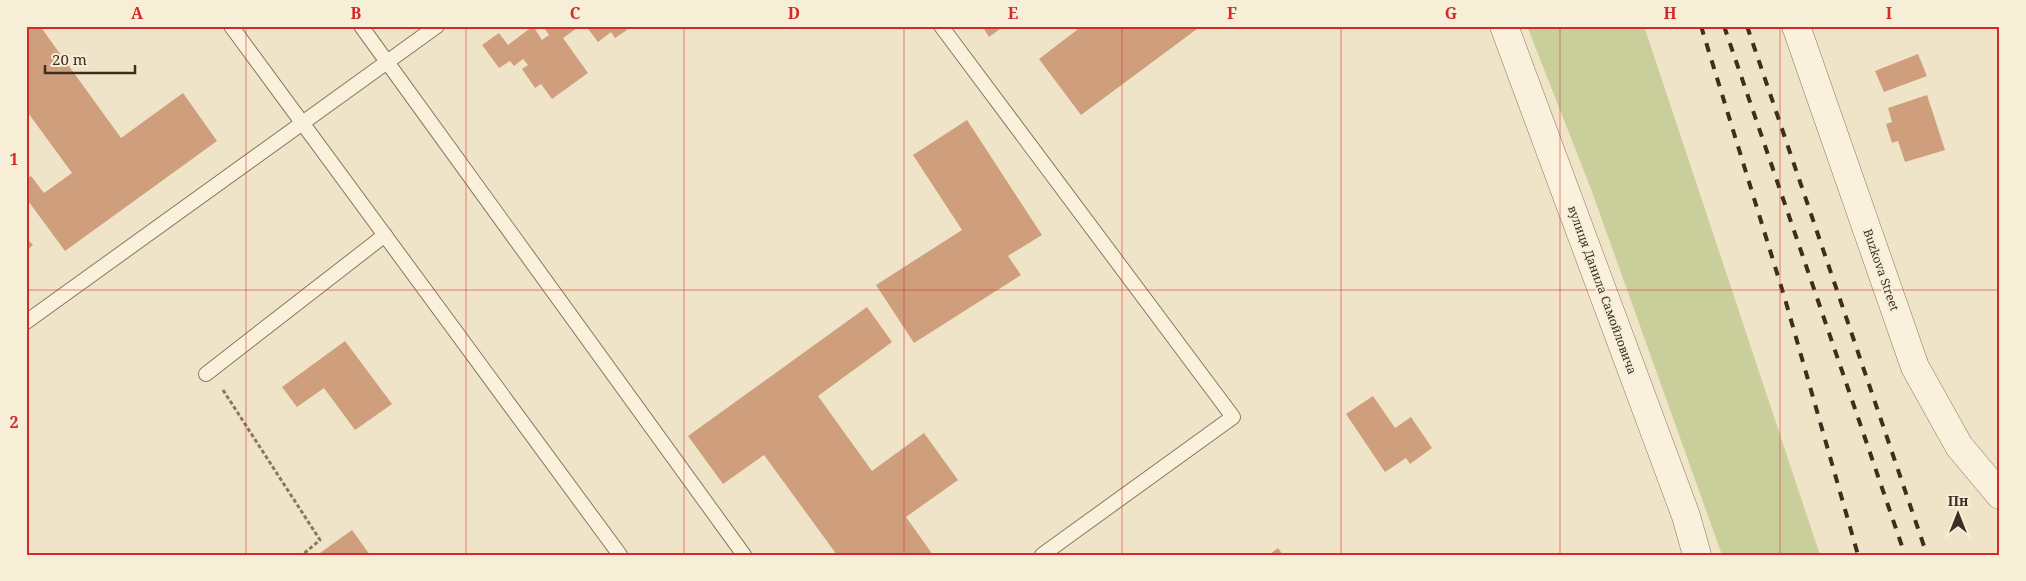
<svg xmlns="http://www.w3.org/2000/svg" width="2026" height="581" viewBox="0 0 2026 581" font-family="'Noto Serif',serif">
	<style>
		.green { fill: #c9cf9b }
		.building { fill: #cf9f7d }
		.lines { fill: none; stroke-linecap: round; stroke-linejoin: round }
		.service-casing { stroke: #8d765c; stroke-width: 16 }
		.minor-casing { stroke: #8d765c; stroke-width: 29 }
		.path { stroke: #8d765c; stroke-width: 3; stroke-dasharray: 4 2.5; stroke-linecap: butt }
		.service { stroke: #faf1dc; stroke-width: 14 }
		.minor { stroke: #faf1dc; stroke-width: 28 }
		.rail { stroke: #3d2e20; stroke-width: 4; stroke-dasharray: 9 9; stroke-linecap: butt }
		.grid { fill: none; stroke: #d62828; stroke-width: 1; stroke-opacity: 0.55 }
		.labels { text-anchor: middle; stroke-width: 4; stroke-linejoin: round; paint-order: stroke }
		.street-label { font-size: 12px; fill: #3d2e20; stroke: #f7eed8 }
		.neatline { fill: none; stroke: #d62828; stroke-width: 2 }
		.grid-label { font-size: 16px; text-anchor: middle; font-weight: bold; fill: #d62828 }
	</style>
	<rect width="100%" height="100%" fill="#f0e4c8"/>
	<path class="green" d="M1527,26H1644L1820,555H1722L1591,189Z"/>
	<g class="building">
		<path d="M26,26H40L121,138L183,93L217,141L65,251L26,198V179L31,176L44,193L72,173L26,110Z"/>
		<path d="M533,26L542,40L549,35L543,26H580L563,38L588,73L552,99L541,84L535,88L522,69L528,65L523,59L514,66L510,61L499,68L482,45L499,33L508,45Z"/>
		<path d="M586,26H625L627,30L615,38L611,32L598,42Z"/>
		<path d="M982,26H1004L989,37Z"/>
		<path d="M1082,26H1201L1081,115L1039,59Z"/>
		<path d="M1918,54L1927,76L1884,92L1875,71Z"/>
		<path d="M1927,95L1945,150L1905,162L1898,141L1892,143L1886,124L1892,122L1888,108Z"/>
		<path d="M967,120L1042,235L1008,256L1021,275L914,343L876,285L962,230L913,155Z"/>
		<path d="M26,238L33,245L26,251Z"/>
		<path d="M867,307L892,342L818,396L872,471L924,433L958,480L906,517L933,555H837L764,455L723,484L688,436Z"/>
		<path d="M345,341L392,404L355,430L324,388L297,407L282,387Z"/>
		<path d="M1373,396L1395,428L1411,417L1432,448L1410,464L1406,458L1385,472L1346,414Z"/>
		<path d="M352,530L370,555H321L320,553Z"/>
		<path d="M1278,548L1283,555H1269Z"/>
	</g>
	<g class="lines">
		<defs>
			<g id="service">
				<path d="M231,26L620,555"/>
				<path d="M361,26L744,555"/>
				<path d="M941,26L1233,417L1042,555"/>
				<path d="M26,322L437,26"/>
				<path d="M206,374L385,235"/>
			</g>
			<g id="minor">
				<path d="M1504,26L1686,516L1697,555"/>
				<path d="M1796,26L1915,367L1959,446L2000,495"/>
			</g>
		</defs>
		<use href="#service" class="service-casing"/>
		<use href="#minor" class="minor-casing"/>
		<path class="path" d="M223,390L320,540L302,555"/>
		<use href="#service" class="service"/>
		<use href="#minor" class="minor"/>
		<g class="rail">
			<path d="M1701,26L1785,299L1858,555"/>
			<path d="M1724,26L1905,555"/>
			<path d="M1747,26L1927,555"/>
		</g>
	</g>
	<path class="grid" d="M246,26V555M466,26V555M684,26V555M904,26V555M1122,26V555M1341,26V555M1560,26V555M1780,26V555M26,290H2000"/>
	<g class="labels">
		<g class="street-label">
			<text transform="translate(1881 270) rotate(71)" y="4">Buzkova Street</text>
			<text transform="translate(1602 290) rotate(70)" y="4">вулиця Данила Самойловича</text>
		</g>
	</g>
	<rect width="2026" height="581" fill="none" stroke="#f7eed8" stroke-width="55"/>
	<g transform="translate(1958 514)" stroke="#f7eed8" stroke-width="4" paint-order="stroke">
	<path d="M0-4L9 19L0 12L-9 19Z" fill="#3d2e20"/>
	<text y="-8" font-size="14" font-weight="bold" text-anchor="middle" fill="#3d2e20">Пн</text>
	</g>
	<path d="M45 65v8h90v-8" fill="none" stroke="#3d2e20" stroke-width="2.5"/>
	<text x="52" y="65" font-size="15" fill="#3d2e20" stroke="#f7eed8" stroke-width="4" paint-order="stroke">20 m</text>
	<rect x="28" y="28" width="1970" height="526" class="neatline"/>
	<g class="grid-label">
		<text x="137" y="19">A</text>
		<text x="356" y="19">B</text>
		<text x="575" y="19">C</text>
		<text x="794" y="19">D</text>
		<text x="1013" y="19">E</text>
		<text x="1232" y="19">F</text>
		<text x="1451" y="19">G</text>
		<text x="1670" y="19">H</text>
		<text x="1889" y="19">I</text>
		<text x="14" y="165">1</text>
		<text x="14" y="428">2</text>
	</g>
</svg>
